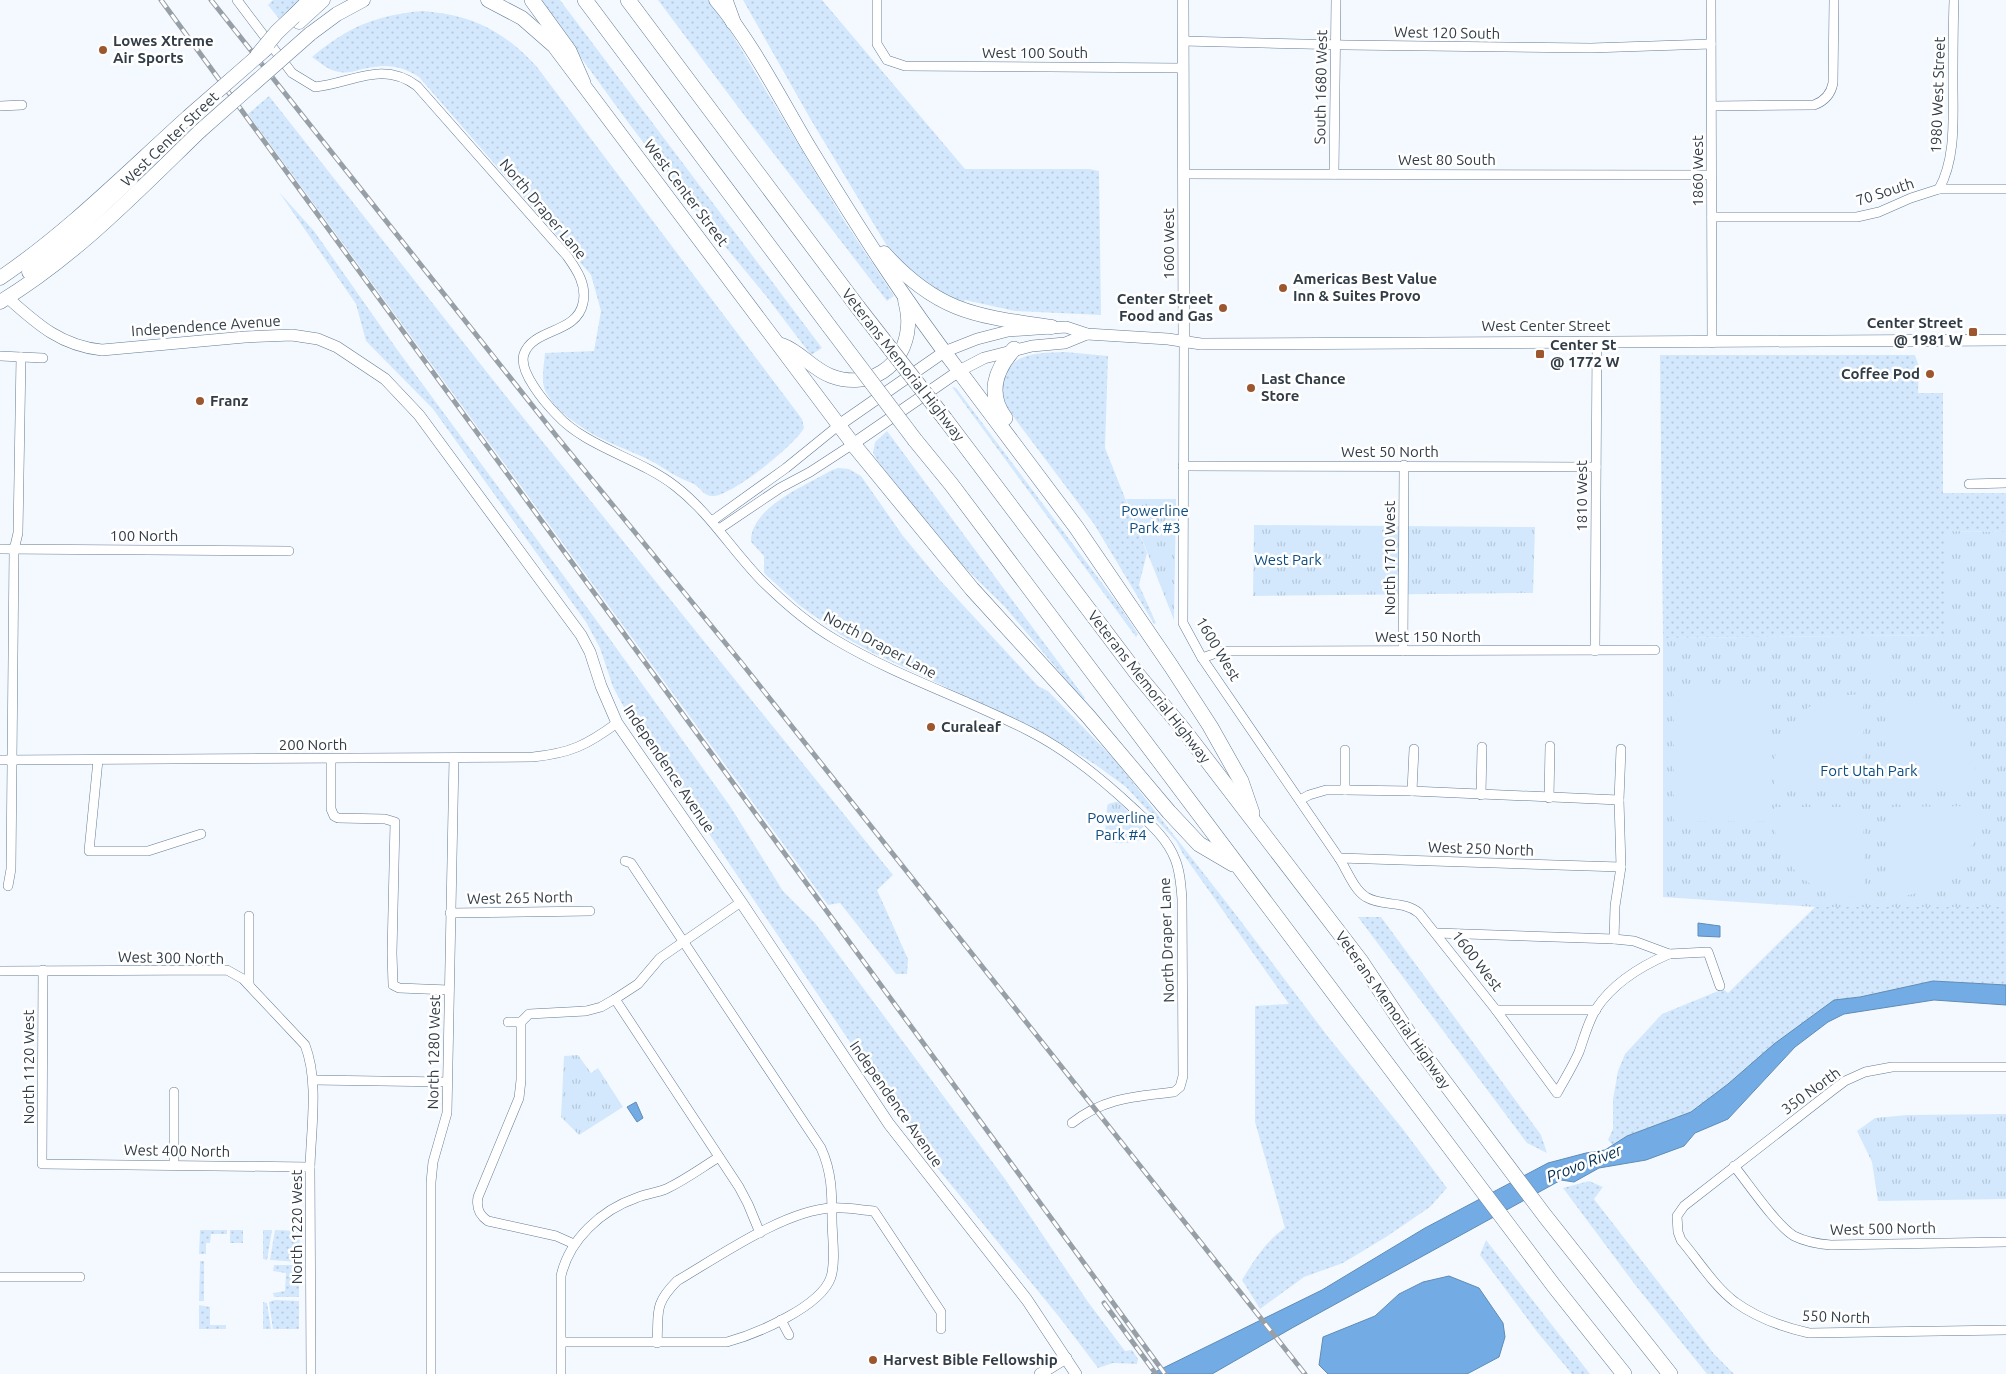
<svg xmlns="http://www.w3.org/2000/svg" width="2006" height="1374" viewBox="0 0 2006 1374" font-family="Ubuntu,sans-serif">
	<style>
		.grass { fill: url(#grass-dots) }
		.park { fill: url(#park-tufts) }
		.pitch { fill: #d3e8fd }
		.water { fill: #73ace4; stroke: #608bb5 }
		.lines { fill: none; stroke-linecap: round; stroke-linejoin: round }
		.street-casing { stroke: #647c94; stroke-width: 10 }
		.secondary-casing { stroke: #647c94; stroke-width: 12 }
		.primary-casing { stroke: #647c94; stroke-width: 15 }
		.highway-casing { stroke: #647c94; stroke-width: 16 }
		.street { stroke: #fff; stroke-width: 9 }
		.secondary { stroke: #fff; stroke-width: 11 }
		.primary { stroke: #fff; stroke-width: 14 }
		.highway { stroke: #fff; stroke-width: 15 }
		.rail-casing { stroke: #98a0a7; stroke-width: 5 }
		.rail { stroke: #fff; stroke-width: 3; stroke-dasharray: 9; stroke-linecap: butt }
		.primary-bridge-casing { stroke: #647c94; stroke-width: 15; stroke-linecap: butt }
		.highway-bridge-casing { stroke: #647c94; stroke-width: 16; stroke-linecap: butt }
		.primary-bridge { stroke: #fff; stroke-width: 14 }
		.highway-bridge { stroke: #fff; stroke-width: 15 }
		.poi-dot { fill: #9d572e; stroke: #fff; stroke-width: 2 }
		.labels { text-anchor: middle; stroke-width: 5; stroke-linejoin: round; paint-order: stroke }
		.street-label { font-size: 15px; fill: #323d47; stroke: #fff }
		.poi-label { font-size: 15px; font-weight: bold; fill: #323d47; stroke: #fff; text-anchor: start }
		.park-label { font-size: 15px; fill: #0e4d81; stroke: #fff }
		.water-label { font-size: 16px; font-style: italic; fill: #012d50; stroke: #fff }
	</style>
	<defs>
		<pattern id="grass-dots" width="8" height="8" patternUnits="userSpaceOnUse" patternTransform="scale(1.25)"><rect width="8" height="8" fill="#d3e8fd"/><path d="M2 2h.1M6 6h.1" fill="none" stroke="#b6c8da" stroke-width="1.8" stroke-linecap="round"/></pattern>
		<pattern id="park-tufts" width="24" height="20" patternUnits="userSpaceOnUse" patternTransform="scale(1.25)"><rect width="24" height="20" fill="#d3e8fd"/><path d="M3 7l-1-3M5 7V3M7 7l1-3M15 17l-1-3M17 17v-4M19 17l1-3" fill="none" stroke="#b6c8da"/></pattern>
	</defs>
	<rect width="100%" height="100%" fill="#f4f9ff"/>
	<g class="grass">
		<path d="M273,0H301L280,20L268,5Z"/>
		<path d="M539,0H560L822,348L811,355L766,296L700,216L630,125Z"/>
		<path d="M658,0H708L720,14L845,222L894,296L887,301L747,119Z"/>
		<path d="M743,0H822L965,169H1089L1099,171L1101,315L1015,311L965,300L963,304L921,282L890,251L811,120Z"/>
		<path d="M422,11C472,15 503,30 537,67L802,419L804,428C795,445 734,494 714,496C703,497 701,487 692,483C678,478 668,471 655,463C631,450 602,442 580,426C568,418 554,407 547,394C540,384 544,365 545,353L594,351L601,311L591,275L419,77C405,68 391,64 374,67C362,68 351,74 339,72C328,70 320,63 312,57C348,27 376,15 422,11Z"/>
		<path d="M269,96L501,390L893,875L877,890L908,959L907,974H896L840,903L828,905L248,114Z"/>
		<path d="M279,192L314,231L396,348L594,617L730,806L783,891L815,923L1005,1179L1088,1302L1125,1351L1132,1350L1138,1359L1137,1364L1113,1363L1098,1368L1060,1318L925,1153L626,711L613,687L600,648L586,622L433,409L366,341L356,304Z"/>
		<path d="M1065,352L1108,356L1105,448L1147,553L1139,585L1156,623L1154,624L1094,524L1006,407C1002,399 1002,394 1003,385C1005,352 1040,353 1065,352Z"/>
		<path d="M1660,355H1915L1919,367L1918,393H1943V493H2006V532L1946,531L1947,635L1663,638Z"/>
		<path d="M952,387L956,388L1120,607L1138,634L1136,637Z"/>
		<path d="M887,431L1085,698L1083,700L1005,607L960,563L918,514L877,460L873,453L875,442Z"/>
		<path d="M839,468L849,469L861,476L903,536L938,578L1038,686L1048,691L1116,761L1230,907L1329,1038L1402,1128L1447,1188L1430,1207L1386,1237L1343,1263L1304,1277L1260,1309L1242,1280C1254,1260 1266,1241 1285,1228L1255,1122V1006L1289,1004L1183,854L1176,841L1126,787L1096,765L1042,732L873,653L841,635L799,605L764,573V556L751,542C750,507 805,486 832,470Z"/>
		<path d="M1815,907H2006V985L1933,981L1860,997H1853L1691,1112L1627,1136L1613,1145L1608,1140L1613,1129V1099L1618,1071L1625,1054L1662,1014L1723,989L1728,993Z"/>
		<path d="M1358,917H1381L1541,1135L1547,1153L1527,1143Z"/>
		<path d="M1589,1181L1603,1187L1594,1199L1714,1354L1734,1374H1707L1636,1286L1563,1188Z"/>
		<path d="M200,1230H227V1234H211L210,1243H206V1254H199Z"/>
		<rect x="230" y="1230" width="13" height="13"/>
		<path d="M263,1230H272L267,1260L263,1259Z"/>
		<path d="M275,1230L300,1231L299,1262L270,1260Z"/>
		<path d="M1486,1240L1590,1374H1572L1538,1333L1480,1255Z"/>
		<path d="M200,1261H204V1301H199Z"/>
		<path d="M274,1265H299V1297H274L273,1293L285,1291L286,1273L273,1271Z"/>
		<path d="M275,1300L299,1301V1329H273L269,1302Z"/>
		<path d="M263,1302L267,1303L271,1329H263Z"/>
		<path d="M199,1305L210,1307V1325H226V1329H199Z"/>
	</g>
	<g class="park">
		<path d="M1126,499H1176L1174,620Z"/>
		<path d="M1254,525L1535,527L1533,593L1253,596Z"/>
		<path d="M1946,531L2006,532V907H1815L1663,897V638L1946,635Z"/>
		<path d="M1115,802H1118L1143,826L1146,832L1144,838C1135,843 1117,845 1107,841L1105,836L1107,807L1108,804Z"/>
		<path d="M578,1055L591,1073L598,1068L623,1107L579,1135L561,1117L564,1056Z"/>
		<path d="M2006,1114V1199L1878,1201L1872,1162L1857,1131L1875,1118L1907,1115Z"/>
	</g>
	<g class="pitch">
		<rect x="1364" y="534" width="27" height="25"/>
		<path d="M1873,660H1905V677L1873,678Z"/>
		<rect x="1674" y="685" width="92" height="136"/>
		<path d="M1863,694L1864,778L1857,784H1774L1775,757L1787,729L1809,707L1836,696Z"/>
		<path d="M1885,694C1947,697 1973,721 1977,784H1893L1886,778Z"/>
		<path d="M1977,806C1976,820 1976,834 1971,848C1957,882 1921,897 1887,897V814L1893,807Z"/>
		<path d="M1774,807H1856L1863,813L1865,897C1855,896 1843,898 1834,895C1804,886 1780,861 1775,830C1773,822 1774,814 1774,807Z"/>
	</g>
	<g class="water">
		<path d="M1698,923L1720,926V937L1698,936Z"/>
		<path d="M1933,981L2006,985V1005L1934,1000L1844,1014L1828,1022L1795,1047L1728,1119L1695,1133L1684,1146L1646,1160L1599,1168L1574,1182L1561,1180L1292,1328L1212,1374H1151L1322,1290L1425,1228L1548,1163L1586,1153L1605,1150L1627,1136L1691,1112L1728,1084L1774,1044L1834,1000L1860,997Z"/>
		<path d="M636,1102L643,1118L637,1122L627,1107Z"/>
		<path d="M1449,1276L1479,1288L1503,1323L1505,1337L1499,1357L1467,1374H1328L1319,1365L1323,1337L1375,1316L1399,1294L1423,1282Z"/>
	</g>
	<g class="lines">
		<defs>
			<g id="street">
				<path d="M237,0L292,73L315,87C353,83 382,60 417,86L567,256C577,270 587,285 583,303C577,334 533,328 524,354C518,371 545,403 557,415C586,447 639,458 675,486C709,512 731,549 761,580C782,601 810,625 836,640C898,677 967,699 1031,732C1068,751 1102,779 1133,808C1149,823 1167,838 1175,859C1180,871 1181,885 1182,899L1183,1076L1180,1087L1174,1092C1135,1097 1105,1097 1072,1123"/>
				<path d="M877,0V44L887,60L905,66L1183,68"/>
				<path d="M1711,0L1712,343"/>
				<path d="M1183,41L1346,45L1591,48L1711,44"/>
				<path d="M0,106L22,105"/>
				<path d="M1712,106L1814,105C1825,101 1831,94 1833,83L1834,0"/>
				<path d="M1184,174L1711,175"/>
				<path d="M1334,174L1336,0"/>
				<path d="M1939,189C1956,158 1953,119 1953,84C1953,56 1953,28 1954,0"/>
				<path d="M1712,217H1857L1879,212L1911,198L1939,189H2006"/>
				<path d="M1184,341L1183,623L1202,658L1339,858C1347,870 1354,890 1366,897C1382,907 1404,900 1419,913L1496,1010L1557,1093C1564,1080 1573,1066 1579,1052C1584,1038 1588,1022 1596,1009C1613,983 1641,966 1669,954"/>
				<path d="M0,356L43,358"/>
				<path d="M1183,466L1596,467"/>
				<path d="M1969,484L2006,483"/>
				<path d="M712,521L786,468L839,425"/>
				<path d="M719,529L780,488L810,472L853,444"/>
				<path d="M0,549L289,551"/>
				<path d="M1403,651L1404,465"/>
				<path d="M1595,651L1597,342"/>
				<path d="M1202,658L1222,651L1655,650"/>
				<path d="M331,759V809L334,816L338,818L385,819L395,822L392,953L393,985L399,988L449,990"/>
				<path d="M0,760L533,757C571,753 587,745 617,723"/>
				<path d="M98,760L89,851H148L201,834"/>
				<path d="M1345,790V750"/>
				<path d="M1412,791L1414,749"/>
				<path d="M1481,795L1482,747"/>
				<path d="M1549,798L1550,746"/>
				<path d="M1300,800L1309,795L1326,790H1345L1412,791L1619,800"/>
				<path d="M1339,858L1621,867"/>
				<path d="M8,886L11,869L14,550L18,533L21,357"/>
				<path d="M450,913L590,911"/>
				<path d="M249,916V984"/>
				<path d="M1436,933L1614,939L1634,941L1669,954L1708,952L1720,986"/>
				<path d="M1614,939L1615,906L1621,867L1619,800L1621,749"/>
				<path d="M43,970L42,1164L310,1167"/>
				<path d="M0,971L227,970L243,979L305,1045C319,1081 311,1129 310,1167C310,1236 311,1305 311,1374"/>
				<path d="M615,999L739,1187L748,1204L760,1233"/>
				<path d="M1496,1010H1596"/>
				<path d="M508,1022H521"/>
				<path d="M2006,1067H1892L1865,1072L1845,1081L1833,1090L1684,1206L1677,1216L1678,1232L1681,1240C1698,1260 1714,1286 1735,1302C1757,1318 1782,1327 1809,1333L2006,1330"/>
				<path d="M313,1080L447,1082"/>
				<path d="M174,1092V1165"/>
				<path d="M1734,1166C1748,1183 1776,1225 1794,1236C1806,1242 1818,1244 1831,1245L2006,1242"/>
				<path d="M574,1244L556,1236L488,1221C479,1215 476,1208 478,1197L519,1098L521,1080V1022L529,1014L586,1011L601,1007L615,999L638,984L660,958L741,902"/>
				<path d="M0,1277H80"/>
				<path d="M781,1320L789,1335"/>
				<path d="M562,1342H727C756,1334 821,1307 831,1277C836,1260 832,1237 832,1219C832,1194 832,1172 821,1148L631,863L625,861"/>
				<path d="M657,1343C659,1313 653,1305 677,1281C718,1257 785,1210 832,1208C846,1207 861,1210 874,1211L941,1312V1329"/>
				<path d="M431,1374V1182L433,1162L447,1113L454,758"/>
				<path d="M561,1374V1276C569,1240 601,1210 636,1198C645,1194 656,1193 666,1189C685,1180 701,1168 719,1157"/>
			</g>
			<g id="secondary">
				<path d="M1183,0L1184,341"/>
				<path d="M8,298C37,324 61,346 102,350L245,337L292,335L318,339L337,347L385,379L419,415L581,635L590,652L601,686L617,723L741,902L889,1124L1027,1300L1076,1374"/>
				<path d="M839,425L944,352L977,339L1008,331L1066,327L1087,334L1168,339L1201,344L2006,340"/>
				<path d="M853,444L959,371L984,358L1032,346L1065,343L1087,334"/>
				<path d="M1040,1374L1066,1358"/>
			</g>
			<g id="primary">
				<path d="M488,0L522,18L554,46L853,444"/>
				<path d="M716,0C751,41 781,100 809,147C856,224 904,300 959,371"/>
				<path d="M299,22L323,0"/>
				<path d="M310,34L337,14L363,0"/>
				<path d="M884,253C938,313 977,316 1052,327"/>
				<path d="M29,272L64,242L131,179"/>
				<path d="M0,278C68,232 127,172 188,117"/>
				<path d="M0,302C76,256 137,192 200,131"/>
				<path d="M782,345C801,352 812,369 831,376C869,390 905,367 908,326C909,317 907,308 905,300"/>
			</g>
			<g id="highway">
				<path d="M532,0L569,51L583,83"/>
				<path d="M585,0L829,326"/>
				<path d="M628,0L857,306"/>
				<path d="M725,0L733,22"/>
				<path d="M294,16L310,0"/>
				<path d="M959,371L1076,527L1171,666L1210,726L1241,781L1252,813"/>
				<path d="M1005,418C987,394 995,370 1014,349"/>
				<path d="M945,419L1138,675L1183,729L1360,960L1413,1040L1545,1216L1670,1374"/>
				<path d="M915,440L951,484L1554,1286L1624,1374"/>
				<path d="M853,444L972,589L1088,716L1169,812L1199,844L1233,864"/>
			</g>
		</defs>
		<use href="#street" class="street-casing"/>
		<use href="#secondary" class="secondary-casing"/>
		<use href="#primary" class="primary-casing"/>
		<use href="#highway" class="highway-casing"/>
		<use href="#street" class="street"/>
		<use href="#secondary" class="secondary"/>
		<use href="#primary" class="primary"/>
		<use href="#highway" class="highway"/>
		<defs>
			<g id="rail">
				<path d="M161,0L1165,1374"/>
				<path d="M211,0L558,438L740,661L1305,1374"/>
				<path d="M1104,1303L1156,1374"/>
			</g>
		</defs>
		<use href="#rail" class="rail-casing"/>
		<use href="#rail" class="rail"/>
		<defs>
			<g id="primary-bridge">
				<path d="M188,117L267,48"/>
				<path d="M200,131L310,34"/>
			</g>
			<g id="highway-bridge">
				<path d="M258,55L277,32L294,16"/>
				<path d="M857,306L945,419"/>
				<path d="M829,326L915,440"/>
			</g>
		</defs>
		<use href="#primary-bridge" class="primary-bridge-casing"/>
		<use href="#highway-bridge" class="highway-bridge-casing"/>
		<use href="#primary-bridge" class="primary-bridge"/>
		<use href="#highway-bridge" class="highway-bridge"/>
	</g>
	<g class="poi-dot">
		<circle cx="103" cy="50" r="5"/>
		<circle cx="1283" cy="288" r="5"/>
		<circle cx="1223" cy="308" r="5"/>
		<rect x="1968" y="327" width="10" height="10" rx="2.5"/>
		<rect x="1535" y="349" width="10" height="10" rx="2.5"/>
		<circle cx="1930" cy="374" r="5"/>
		<circle cx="1251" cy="388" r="5"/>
		<circle cx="200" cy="401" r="5"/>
		<circle cx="931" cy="727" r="5"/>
		<circle cx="873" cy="1360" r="5"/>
	</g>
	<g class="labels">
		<g class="street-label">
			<text transform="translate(1447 33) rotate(1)" y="5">West 120 South</text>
			<text x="1035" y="58">West 100 South</text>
			<text transform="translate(1321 87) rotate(-89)" y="5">South 1680 West</text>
			<text transform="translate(1938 95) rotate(-88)" y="5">1980 West Street</text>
			<text transform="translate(170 139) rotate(-44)" y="5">West Center Street</text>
			<text x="1447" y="165">West 80 South</text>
			<text transform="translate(1698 171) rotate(-90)" y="5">1860 West</text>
			<text transform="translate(1885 192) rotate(-18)" y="5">70 South</text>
			<text transform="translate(686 193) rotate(53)" y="5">West Center Street</text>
			<text transform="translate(543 209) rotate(50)" y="5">North Draper Lane</text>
			<text transform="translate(1169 244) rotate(-90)" y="5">1600 West</text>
			<text transform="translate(206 326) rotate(-4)" y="5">Independence Avenue</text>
			<text x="1546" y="331">West Center Street</text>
			<text transform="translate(903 365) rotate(52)" y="5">Veterans Memorial Highway</text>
			<text x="1390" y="457">West 50 North</text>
			<text transform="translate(1582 496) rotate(-90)" y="5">1810 West</text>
			<text x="144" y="541">100 North</text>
			<text transform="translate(1390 558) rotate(-90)" y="5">North 1710 West</text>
			<text x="1428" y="642">West 150 North</text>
			<text transform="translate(880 645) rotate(28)" y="5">North Draper Lane</text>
			<text transform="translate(1218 649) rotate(59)" y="5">1600 West</text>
			<text transform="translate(1149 687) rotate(52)" y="5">Veterans Memorial Highway</text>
			<text x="313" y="750">200 North</text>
			<text transform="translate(669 769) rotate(56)" y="5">Independence Avenue</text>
			<text transform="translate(1481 849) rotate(2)" y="5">West 250 North</text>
			<text transform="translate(520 898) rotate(-1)" y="5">West 265 North</text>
			<text transform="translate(1167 940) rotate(-92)" y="5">North Draper Lane</text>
			<text transform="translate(171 958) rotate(1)" y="5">West 300 North</text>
			<text transform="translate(1477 961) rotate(52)" y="5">1600 West</text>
			<text transform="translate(1393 1010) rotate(55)" y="5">Veterans Memorial Highway</text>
			<text transform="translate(434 1052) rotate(-89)" y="5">North 1280 West</text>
			<text transform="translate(29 1067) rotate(-90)" y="5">North 1120 West</text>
			<text transform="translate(1811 1091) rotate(-36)" y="5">350 North</text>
			<text transform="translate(896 1104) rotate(55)" y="5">Independence Avenue</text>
			<text transform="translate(177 1151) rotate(1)" y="5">West 400 North</text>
			<text transform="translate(297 1227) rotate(-90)" y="5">North 1220 West</text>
			<text transform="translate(1883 1229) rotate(-1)" y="5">West 500 North</text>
			<text transform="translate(1836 1317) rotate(2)" y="5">550 North</text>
		</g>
		<g class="poi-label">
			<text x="113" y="46">Lowes Xtreme<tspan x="113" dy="17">Air Sports</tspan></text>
			<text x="1293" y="284">Americas Best Value<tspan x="1293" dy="17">Inn &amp; Suites Provo</tspan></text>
			<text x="1213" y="304" text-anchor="end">Center Street<tspan x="1213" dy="17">Food and Gas</tspan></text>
			<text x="1963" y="328" text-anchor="end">Center Street<tspan x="1963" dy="17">@ 1981 W</tspan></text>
			<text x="1550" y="350">Center St<tspan x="1550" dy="17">@ 1772 W</tspan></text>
			<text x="1920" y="379" text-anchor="end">Coffee Pod</text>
			<text x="1261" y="384">Last Chance<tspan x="1261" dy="17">Store</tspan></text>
			<text x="210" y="406">Franz</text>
			<text x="941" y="732">Curaleaf</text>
			<text x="883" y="1365">Harvest Bible Fellowship</text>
		</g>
		<g class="park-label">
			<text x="1155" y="516">Powerline<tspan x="1155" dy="17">Park #3</tspan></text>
			<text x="1288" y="565">West Park</text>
			<text x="1869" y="776">Fort Utah Park</text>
			<text x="1121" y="823">Powerline<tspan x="1121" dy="17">Park #4</tspan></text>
		</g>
		<g class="water-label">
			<text transform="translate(1584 1163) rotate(-21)" y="6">Provo River</text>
		</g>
	</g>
</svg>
